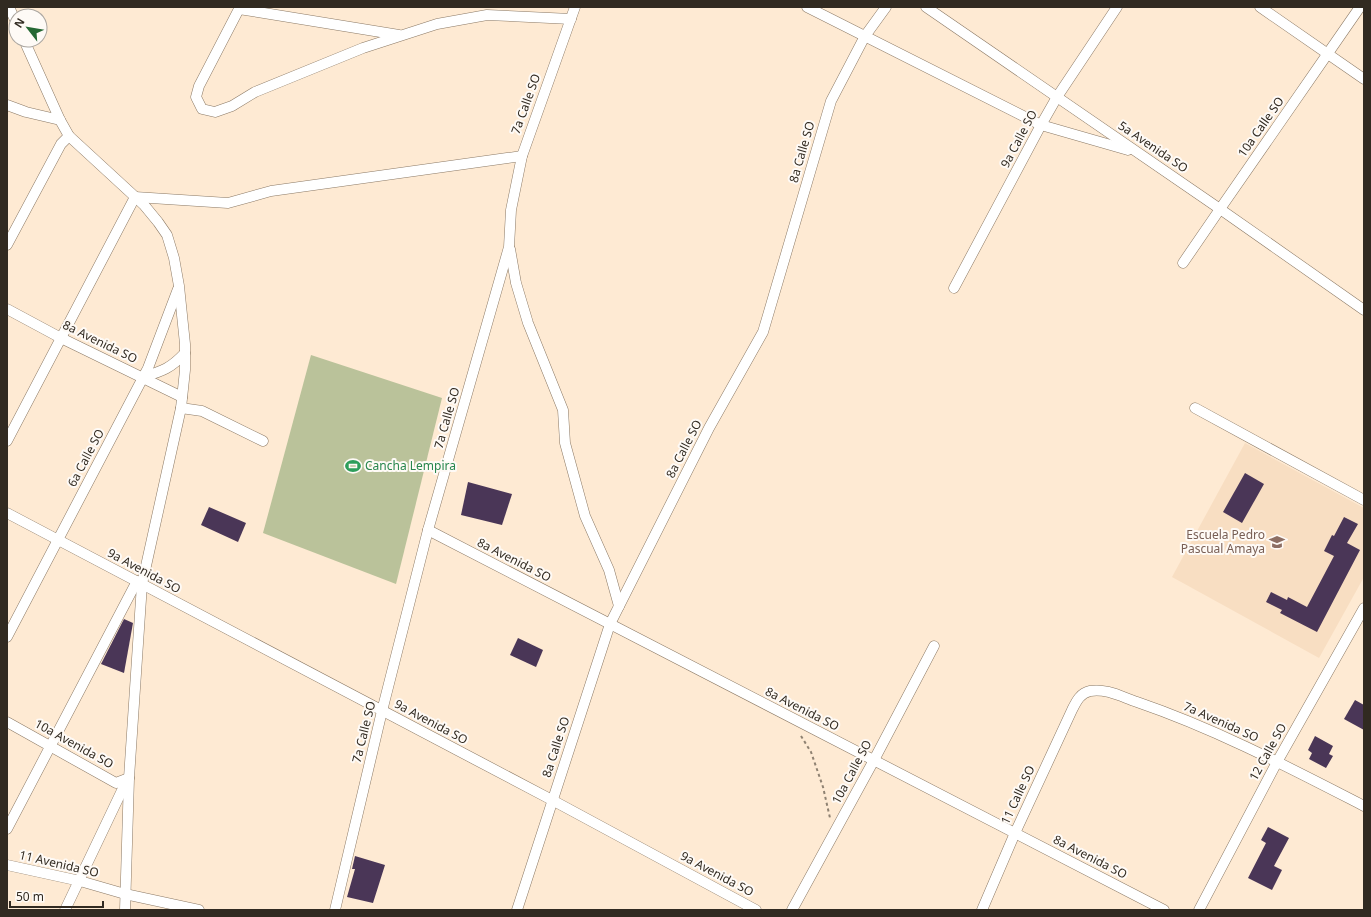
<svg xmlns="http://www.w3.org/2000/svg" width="1371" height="917" viewBox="0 0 1371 917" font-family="'Noto Sans',sans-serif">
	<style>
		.built { fill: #f8dec2 }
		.green { fill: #bac29a }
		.building { fill: #4a3657 }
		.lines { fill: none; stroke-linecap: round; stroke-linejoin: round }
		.street-casing { stroke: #8b7965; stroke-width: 11 }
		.path { stroke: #8f8272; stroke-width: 2; stroke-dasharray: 3 3; stroke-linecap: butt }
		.street { stroke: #fff; stroke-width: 10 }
		.labels { text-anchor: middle; stroke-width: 4; stroke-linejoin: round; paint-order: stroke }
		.street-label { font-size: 12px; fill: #312a21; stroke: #fefaf6 }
		.leisure-label { font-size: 12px; fill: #27864d; stroke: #fefaf6; text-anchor: start }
		.education-label { font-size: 12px; fill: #785e54; stroke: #fefaf6; text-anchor: end }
	</style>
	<rect width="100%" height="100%" fill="#feead3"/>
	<path class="built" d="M1245,443L1364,508V577L1319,658L1172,577Z"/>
	<path class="green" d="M311,355L442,398L396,584L263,533Z"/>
	<g class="building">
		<path d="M1245,473L1264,484L1242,523L1223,512Z"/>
		<path d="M468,482L512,494L502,525L461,515Z"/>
		<path d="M209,507L246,523L238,542L201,525Z"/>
		<path d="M1344,517L1358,524L1347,543L1360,550L1317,632L1280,613L1282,610L1266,602L1271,592L1287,600L1288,597L1307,607L1334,556L1324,551L1332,535L1334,536Z"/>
		<path d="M124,619L133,623L124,673L101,664Z"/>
		<path d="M518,638L543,650L536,667L510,655Z"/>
		<path d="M1355,700L1364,705V730L1344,719Z"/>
		<path d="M1315,736L1333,746L1329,754L1333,756L1326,768L1309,759L1312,753L1308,750Z"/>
		<path d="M1268,827L1289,838L1274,866L1282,870L1272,890L1248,878L1266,843L1261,840Z"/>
		<path d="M355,856L385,865L373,903L347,897L355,869H352Z"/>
	</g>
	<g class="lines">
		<defs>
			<g id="street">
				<path d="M9,7L16,22"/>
				<path d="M240,7L199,86L196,97L202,109L215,112L232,106L255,92L363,48L437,24L487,15L571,19"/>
				<path d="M807,7L1041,125L1128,150"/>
				<path d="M926,7L1220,209L1364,310"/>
				<path d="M1260,7L1364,79"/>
				<path d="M239,9L399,35"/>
				<path d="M24,40L60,120L69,136L144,205L158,222L167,235L174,258L179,286L185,344V370L181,408L142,584L129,778L125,910"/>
				<path d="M7,105L26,112L60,120"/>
				<path d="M7,245L61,144L69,136"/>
				<path d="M510,249L516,283L528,323L563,410L565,443L585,516L609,570L619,606"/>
				<path d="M1183,263L1220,209L1360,7"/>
				<path d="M954,288L1041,125L1057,97L1117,7"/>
				<path d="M7,309L61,338L182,397"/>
				<path d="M143,377C163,371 171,368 185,353"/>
				<path d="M181,408L202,411L263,441"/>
				<path d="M1195,408L1364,500"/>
				<path d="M7,441L135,197L228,203L271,191L522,156"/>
				<path d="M7,513L552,800L756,910"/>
				<path d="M428,530L1164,910"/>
				<path d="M7,637L148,368L178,289"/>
				<path d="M7,722L116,783L129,778"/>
				<path d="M7,829L137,581"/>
				<path d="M7,865L80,881L125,894L199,910"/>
				<path d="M65,910L126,782"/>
				<path d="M335,910L382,711L428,530L509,247L511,210L522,156L575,7"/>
				<path d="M517,910L610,624L709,428L763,332L831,101L865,36L886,7"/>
				<path d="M792,910L874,760L934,646"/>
				<path d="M982,910L1015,833L1072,710C1076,702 1080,693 1090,691C1106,688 1122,697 1137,702C1216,729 1290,768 1364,806"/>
				<path d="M1199,910L1277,762L1364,608"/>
			</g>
		</defs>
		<use href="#street" class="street-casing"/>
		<path class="path" d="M801,736L811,752L823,787L830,818"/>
		<use href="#street" class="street"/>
	</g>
	<defs>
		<symbol id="stadium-bare" viewBox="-9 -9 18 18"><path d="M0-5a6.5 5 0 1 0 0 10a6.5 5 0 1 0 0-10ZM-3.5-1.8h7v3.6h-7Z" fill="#2e9e5b" stroke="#fefaf6" stroke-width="2.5" paint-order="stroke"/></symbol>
		<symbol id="school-bare" viewBox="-9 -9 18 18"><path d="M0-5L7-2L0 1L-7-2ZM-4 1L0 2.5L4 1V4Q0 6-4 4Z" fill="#8d6e63" stroke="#fefaf6" stroke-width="2.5" paint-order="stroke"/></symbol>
	</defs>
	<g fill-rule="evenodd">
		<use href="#stadium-bare" x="342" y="455" width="22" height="22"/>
		<use href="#school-bare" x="1266" y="531" width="22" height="22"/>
	</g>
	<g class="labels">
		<g class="street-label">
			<text transform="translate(526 104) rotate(-70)" y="4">7a Calle SO</text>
			<text transform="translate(1261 127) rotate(-55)" y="4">10a Calle SO</text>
			<text transform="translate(1019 139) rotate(-62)" y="4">9a Calle SO</text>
			<text transform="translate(1153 147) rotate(34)" y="4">5a Avenida SO</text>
			<text transform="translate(802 152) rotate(-74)" y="4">8a Calle SO</text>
			<text transform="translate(100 342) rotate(26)" y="4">8a Avenida SO</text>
			<text transform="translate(447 418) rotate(-74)" y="4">7a Calle SO</text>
			<text transform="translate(684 449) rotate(-63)" y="4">8a Calle SO</text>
			<text transform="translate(86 458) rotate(-62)" y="4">6a Calle SO</text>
			<text transform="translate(514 560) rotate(27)" y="4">8a Avenida SO</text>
			<text transform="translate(144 571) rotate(28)" y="4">9a Avenida SO</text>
			<text transform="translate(802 709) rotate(27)" y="4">8a Avenida SO</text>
			<text transform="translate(431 722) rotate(28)" y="4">9a Avenida SO</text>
			<text transform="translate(1221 722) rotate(24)" y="4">7a Avenida SO</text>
			<text transform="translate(364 732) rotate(-76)" y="4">7a Calle SO</text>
			<text transform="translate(74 744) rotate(29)" y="4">10a Avenida SO</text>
			<text transform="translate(556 747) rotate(-72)" y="4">8a Calle SO</text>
			<text transform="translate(1268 752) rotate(-61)" y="4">12 Calle SO</text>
			<text transform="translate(852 772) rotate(-62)" y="4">10a Calle SO</text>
			<text transform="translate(1018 795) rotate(-65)" y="4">11 Calle SO</text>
			<text transform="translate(1090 857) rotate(27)" y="4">8a Avenida SO</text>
			<text transform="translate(59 864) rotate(13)" y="4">11 Avenida SO</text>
			<text transform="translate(717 874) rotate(28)" y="4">9a Avenida SO</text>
		</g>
		<g class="leisure-label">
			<text x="365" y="470">Cancha Lempira</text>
		</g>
		<g class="education-label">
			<text x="1265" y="539">Escuela Pedro<tspan x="1265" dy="14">Pascual Amaya</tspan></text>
		</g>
	</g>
	<rect width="1371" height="917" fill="none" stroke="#312a21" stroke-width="16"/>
	<g transform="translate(28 28) rotate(301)"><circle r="19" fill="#fefaf6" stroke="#aca7a1"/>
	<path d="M0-3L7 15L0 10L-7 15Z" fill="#256833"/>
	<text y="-6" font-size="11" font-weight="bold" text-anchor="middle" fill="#312a21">N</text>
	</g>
	<path d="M10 901v6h93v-6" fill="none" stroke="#312a21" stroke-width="2"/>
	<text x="16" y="901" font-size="12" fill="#312a21" stroke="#fefaf6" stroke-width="3" paint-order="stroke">50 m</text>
</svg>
